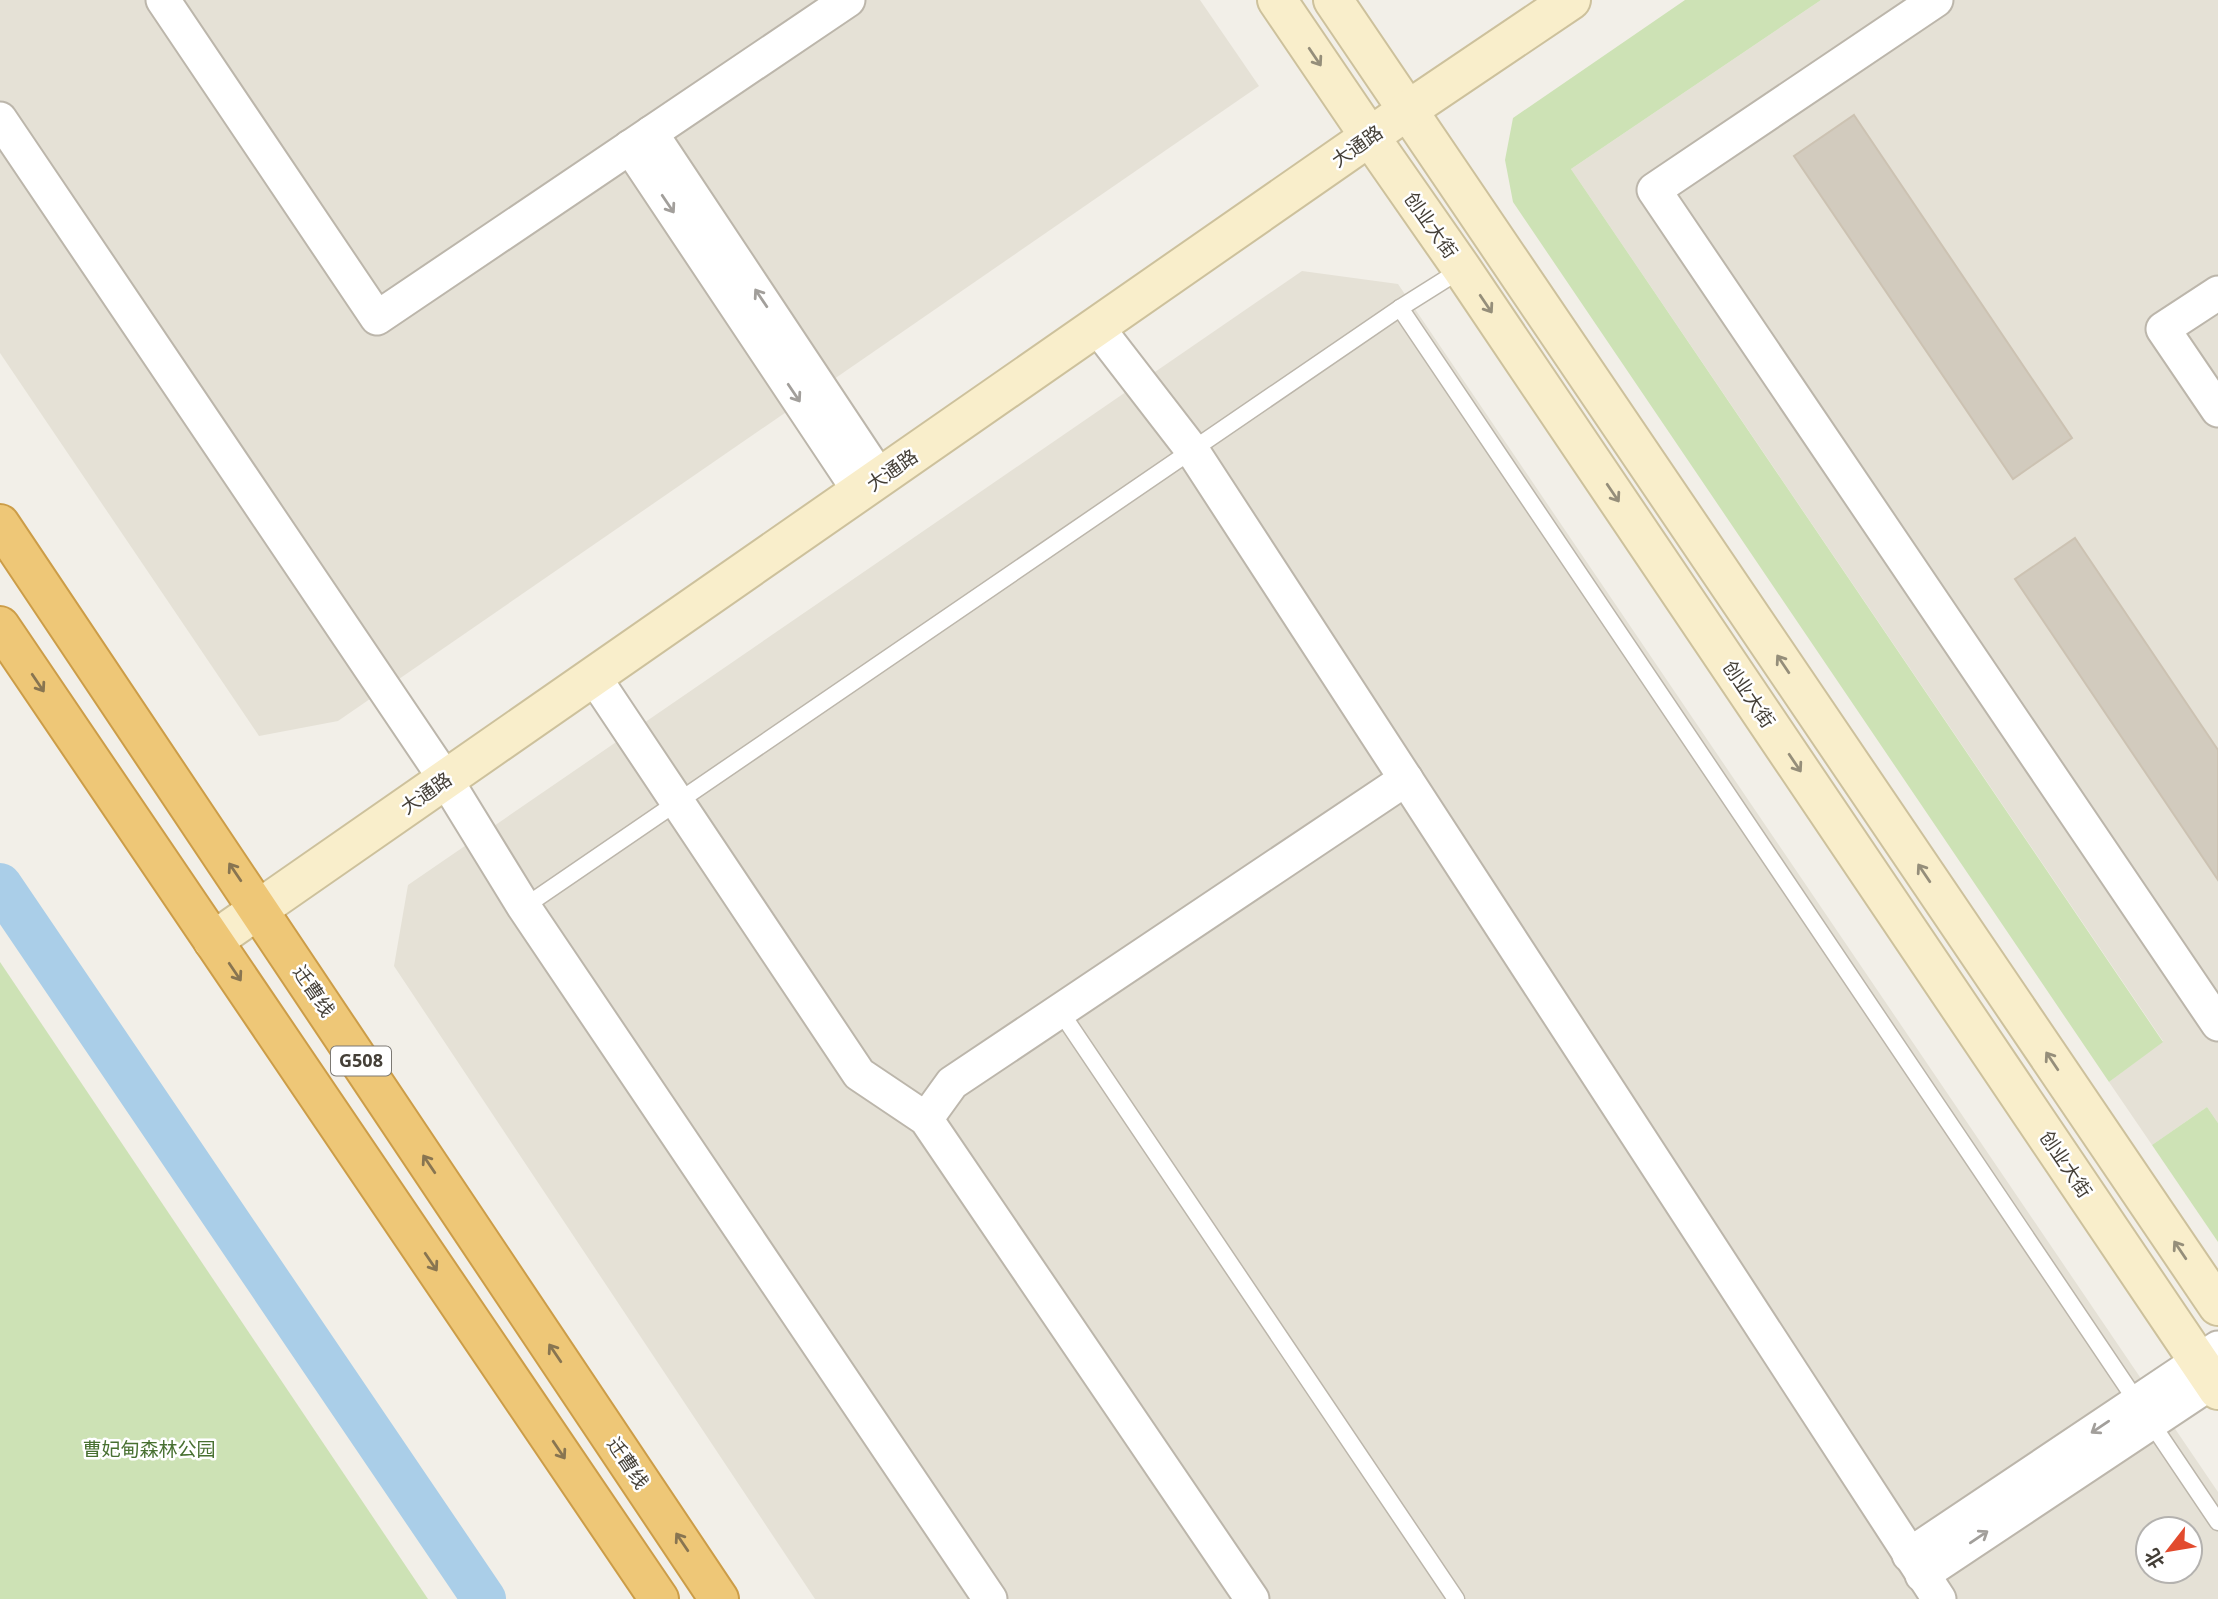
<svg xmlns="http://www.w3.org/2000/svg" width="2218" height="1599" viewBox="0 0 2218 1599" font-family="'Open Sans','Noto Sans SC',sans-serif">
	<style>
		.residential { fill: #e5e1d6; fill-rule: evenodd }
		.green { fill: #cde2b5 }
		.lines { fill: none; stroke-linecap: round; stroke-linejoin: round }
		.canal { stroke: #aacee8; stroke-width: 44 }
		.building { fill: #d2cbbe; stroke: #ccc2b2; stroke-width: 2 }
		.lane-casing { stroke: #bcb6ab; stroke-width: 19 }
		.street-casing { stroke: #bcb6ab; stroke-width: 37 }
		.secondary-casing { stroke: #cdc19c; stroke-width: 42 }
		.highway-casing { stroke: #cc9d48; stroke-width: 42 }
		.lane { stroke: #fff; stroke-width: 16 }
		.street { stroke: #fff; stroke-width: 33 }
		.secondary { stroke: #f9eecb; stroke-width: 38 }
		.highway { stroke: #eec777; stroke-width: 38 }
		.oneway { stroke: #958e7a }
		.oneway2 { stroke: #a29f9b }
		.oneway3 { stroke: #887551 }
		.labels { text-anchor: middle; stroke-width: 5; stroke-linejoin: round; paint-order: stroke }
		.shield { fill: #fff; stroke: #7c7973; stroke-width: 2 }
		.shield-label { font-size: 18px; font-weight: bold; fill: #443f37 }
		.street-label { font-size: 19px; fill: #443f37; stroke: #fff }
		.park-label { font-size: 19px; fill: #487031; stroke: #fff }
	</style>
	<rect width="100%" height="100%" fill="#f2efe8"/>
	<g class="residential">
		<path d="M0,0H1200L1259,86L338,721L259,736L0,353Z"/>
		<path d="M1821,0H2218V1123L2207,1107L2152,1145L2109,1082L2163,1041L1571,169Z"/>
		<path d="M1302,271L1398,284L2218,1492V1599H815L394,966L408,885ZM2148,1529H2190V1571H2148Z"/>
	</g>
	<g class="green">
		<path d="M1685,0H1821L1571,169L2163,1042L2109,1082L1513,202L1505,160L1513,118Z"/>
		<path d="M0,962L428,1599H0Z"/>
		<path d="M2207,1107L2218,1123V1242L2152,1145Z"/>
	</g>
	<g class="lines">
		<path class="canal" d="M0,885L484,1599"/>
	</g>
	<g class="building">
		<path d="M1854,115L2072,438L2013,479L1794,156Z"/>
		<path d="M2075,538L2218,750V880L2015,579Z"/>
	</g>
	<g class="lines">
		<defs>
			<g id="lane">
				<path d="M1400,308L2218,1522"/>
				<path d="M524,907L1400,308L1462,269"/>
				<path d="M1060,1011L1456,1599"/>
			</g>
			<g id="street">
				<path d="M163,0L377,318L848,0"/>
				<path d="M1936,0L1654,190L2218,1024"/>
				<path d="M0,119L446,780L524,907L990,1599"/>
				<path d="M651,133L880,478"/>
				<path d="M630,147L860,492"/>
				<path d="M2218,293L2163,329L2218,410"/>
				<path d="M1097,327L1192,450L1939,1599"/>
				<path d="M594,677L859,1074L926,1119L1252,1599"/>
				<path d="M926,1119L952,1083L1406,779"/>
				<path d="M1909,1555L2218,1348"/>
				<path d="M1922,1575L2218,1378"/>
			</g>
			<g id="secondary">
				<path d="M1277,0L1370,137L1462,269L2218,1390"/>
				<path d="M1333,0L2218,1306"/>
				<path d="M213,941L1408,110L1571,0"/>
			</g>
			<g id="highway">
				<path d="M0,524L719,1599"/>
				<path d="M0,626L659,1599"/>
			</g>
		</defs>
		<use href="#lane" class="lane-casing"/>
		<use href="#street" class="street-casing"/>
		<use href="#secondary" class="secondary-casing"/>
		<use href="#highway" class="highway-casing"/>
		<use href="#lane" class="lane"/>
		<use href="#street" class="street"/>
		<use href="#secondary" class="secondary"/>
		<use href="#highway" class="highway"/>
	</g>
	<defs><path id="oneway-shaft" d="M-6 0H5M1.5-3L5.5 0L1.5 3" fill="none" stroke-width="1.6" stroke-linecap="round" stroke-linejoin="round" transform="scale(1.75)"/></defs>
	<g class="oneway">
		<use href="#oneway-shaft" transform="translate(1315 57) rotate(56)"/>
		<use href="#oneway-shaft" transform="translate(1486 304) rotate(56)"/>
		<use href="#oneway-shaft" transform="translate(1613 493) rotate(56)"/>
		<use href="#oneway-shaft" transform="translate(1783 664) rotate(-124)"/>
		<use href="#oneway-shaft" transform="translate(1795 763) rotate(56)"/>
		<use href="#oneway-shaft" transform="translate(1924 873) rotate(-124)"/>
		<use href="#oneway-shaft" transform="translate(2052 1061) rotate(-124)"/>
		<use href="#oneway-shaft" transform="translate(2180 1250) rotate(-124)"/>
	</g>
	<g class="oneway2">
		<use href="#oneway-shaft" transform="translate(668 204) rotate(56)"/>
		<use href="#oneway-shaft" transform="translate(761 298) rotate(-124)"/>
		<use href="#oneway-shaft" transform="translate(794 393) rotate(56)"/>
		<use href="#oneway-shaft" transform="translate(2100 1427) rotate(146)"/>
		<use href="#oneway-shaft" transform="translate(1979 1537) rotate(-34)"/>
	</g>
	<g class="oneway3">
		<use href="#oneway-shaft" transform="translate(38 683) rotate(56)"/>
		<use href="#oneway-shaft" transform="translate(235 872) rotate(-124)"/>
		<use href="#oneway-shaft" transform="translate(235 972) rotate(56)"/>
		<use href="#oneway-shaft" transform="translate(429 1164) rotate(-124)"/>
		<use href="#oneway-shaft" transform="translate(431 1262) rotate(56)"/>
		<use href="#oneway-shaft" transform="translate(555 1353) rotate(-124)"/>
		<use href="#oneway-shaft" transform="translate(559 1450) rotate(56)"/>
		<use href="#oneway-shaft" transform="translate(682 1542) rotate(-124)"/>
	</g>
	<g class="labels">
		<rect class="shield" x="331" y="1046.5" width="60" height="29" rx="5"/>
		<g class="shield-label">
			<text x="361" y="1067">G508</text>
		</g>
		<g class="street-label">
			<text transform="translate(1357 146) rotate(-35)" y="7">大通路</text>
			<text transform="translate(1431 225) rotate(55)" y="7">创业大街</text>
			<text transform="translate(892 470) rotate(-35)" y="7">大通路</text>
			<text transform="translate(1749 694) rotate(56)" y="7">创业大街</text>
			<text transform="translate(426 793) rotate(-35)" y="7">大通路</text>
			<text transform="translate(314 991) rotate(56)" y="7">迁曹线</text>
			<text transform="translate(2066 1164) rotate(56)" y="7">创业大街</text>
			<text transform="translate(628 1463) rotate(56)" y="7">迁曹线</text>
		</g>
		<g class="park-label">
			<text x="149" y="1456">曹妃甸森林公园</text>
		</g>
	</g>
	<g transform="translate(2169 1550) rotate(239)"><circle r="33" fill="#ffffff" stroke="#b4b2af" stroke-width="2"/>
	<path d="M0-5L12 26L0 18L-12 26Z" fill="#e24b2e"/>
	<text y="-10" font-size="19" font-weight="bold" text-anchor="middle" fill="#443f37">北</text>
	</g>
</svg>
